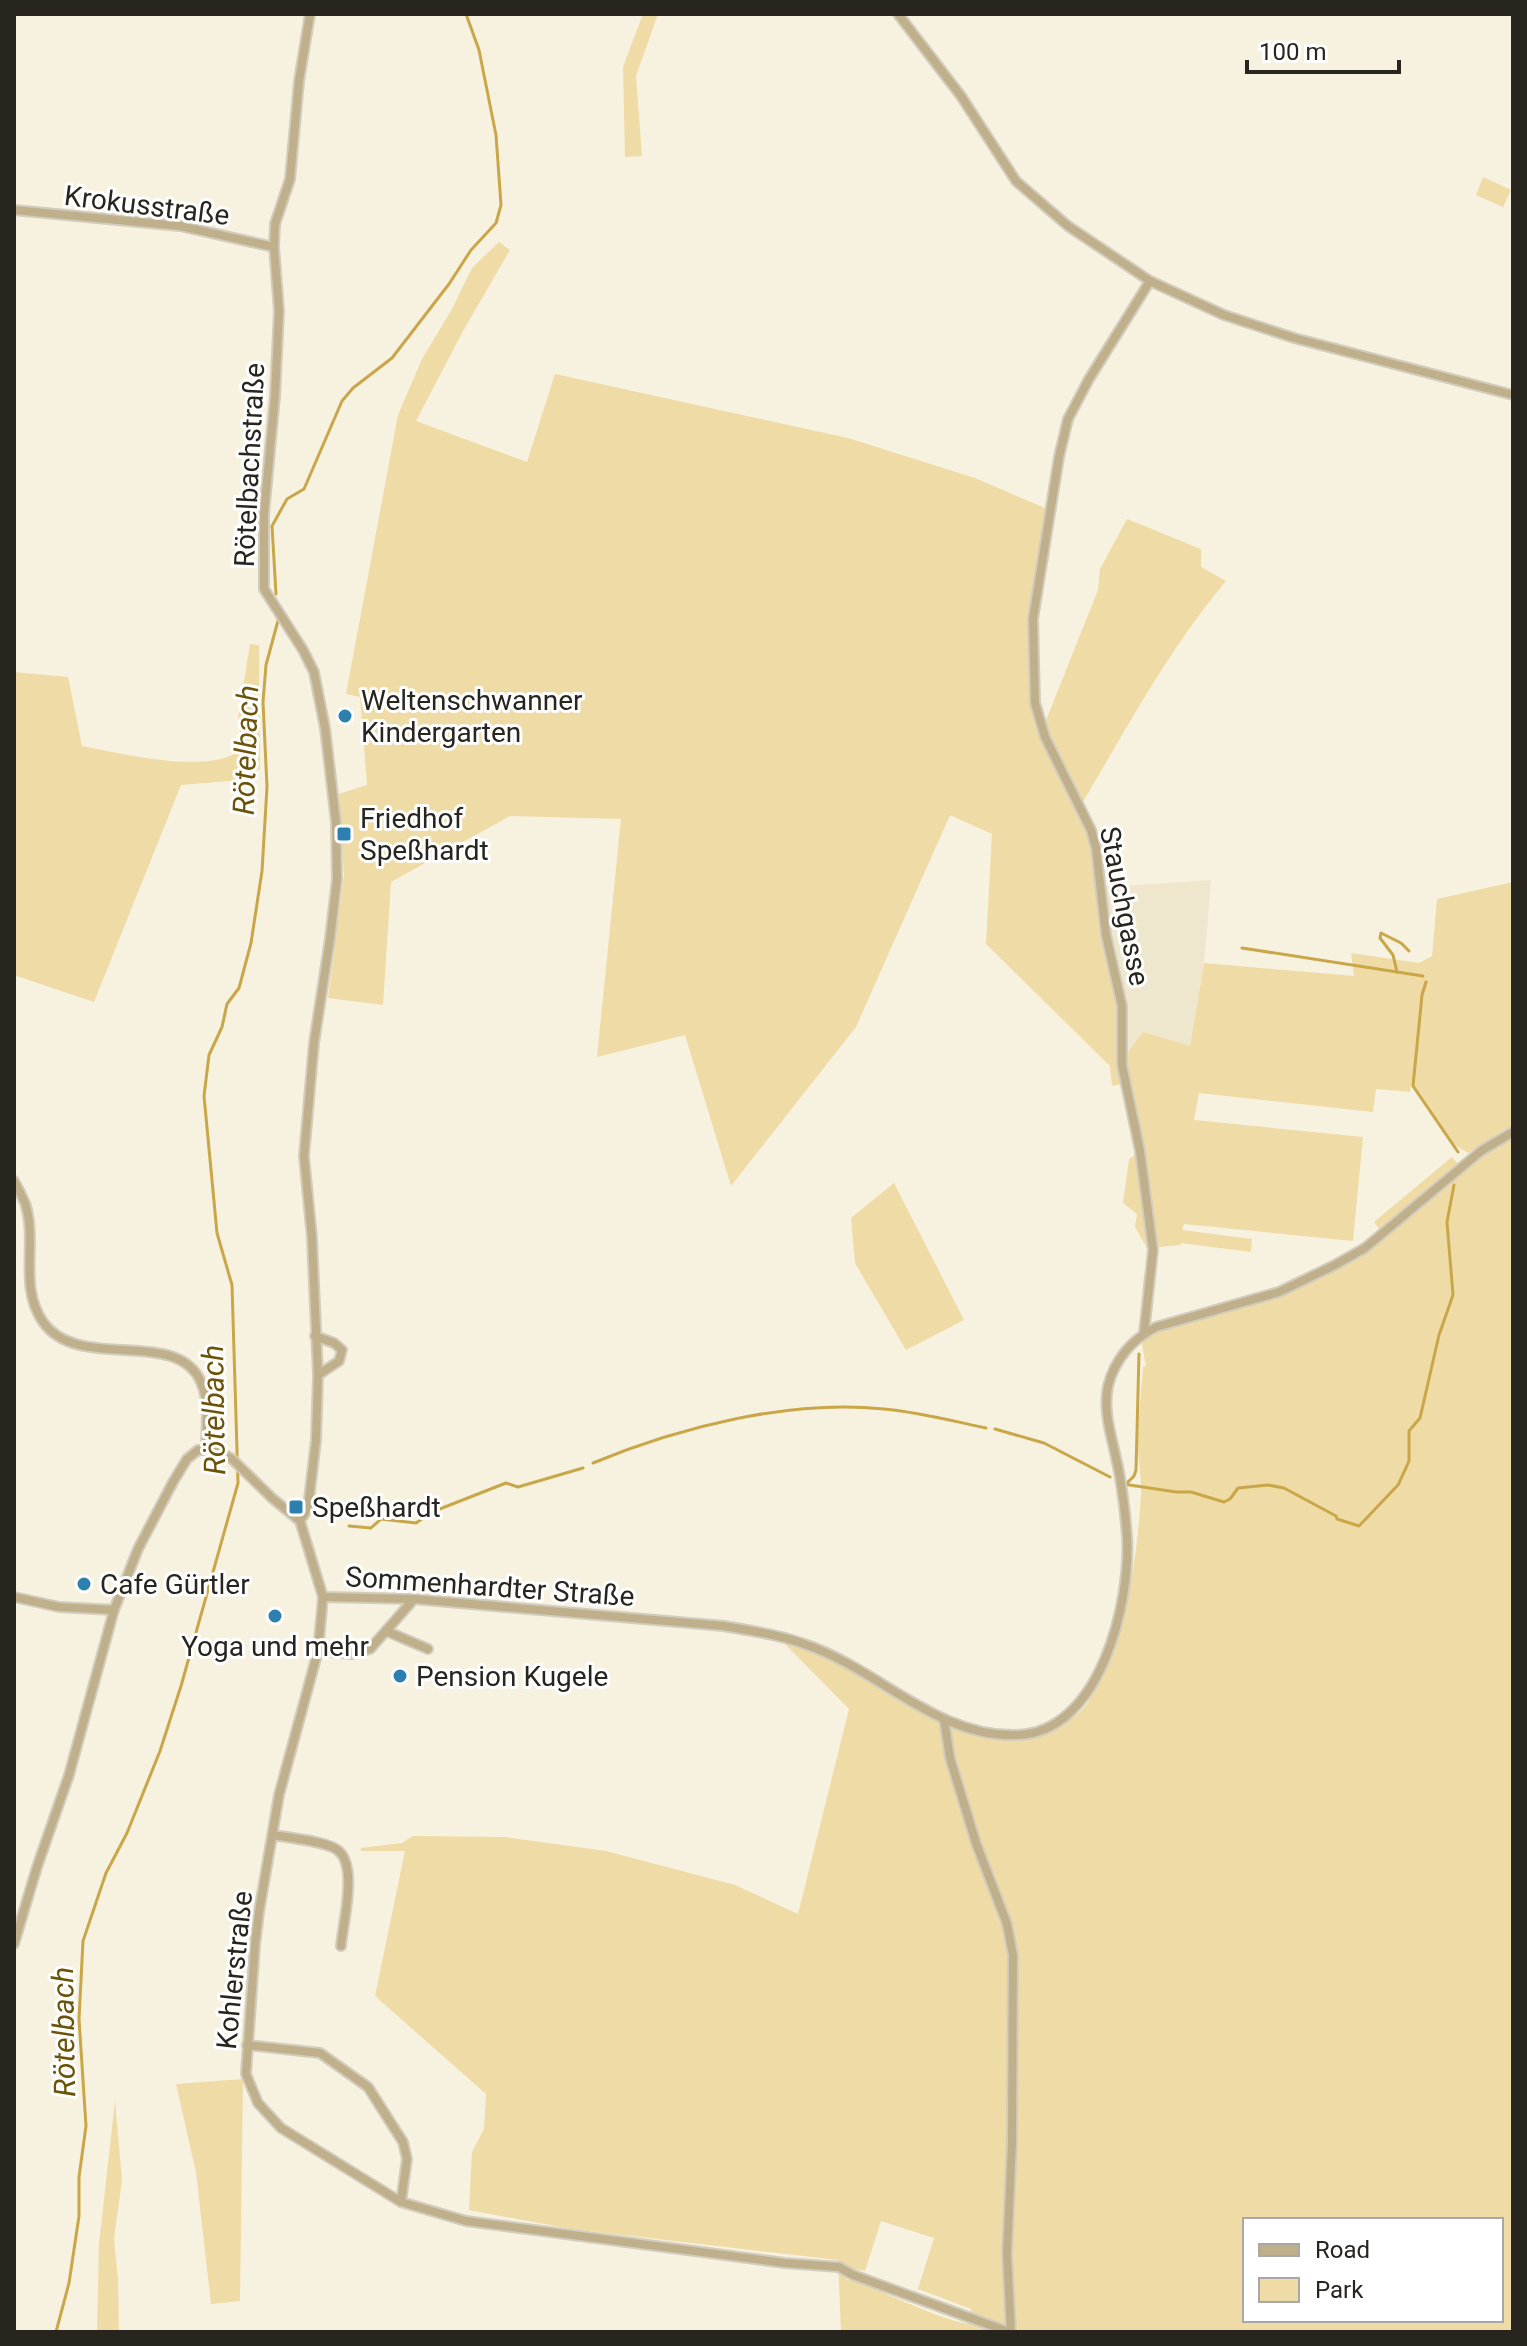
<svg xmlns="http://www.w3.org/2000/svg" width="1527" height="2346" viewBox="0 0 1527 2346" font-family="Roboto,sans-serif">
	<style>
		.built { fill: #efe6ce }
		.green { fill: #efdba6; fill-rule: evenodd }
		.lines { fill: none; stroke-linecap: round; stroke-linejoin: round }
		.stream { stroke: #c9a749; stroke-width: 3 }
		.street-casing { stroke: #d2ccbd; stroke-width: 12 }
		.street { stroke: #bfb08b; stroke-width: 8 }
		.poi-dot { fill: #2d7fb0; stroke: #fff; stroke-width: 3 }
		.labels { text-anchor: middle; stroke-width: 6; stroke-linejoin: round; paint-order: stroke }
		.street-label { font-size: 28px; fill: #28251f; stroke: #fff }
		.poi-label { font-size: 28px; fill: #28251f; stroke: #fff; text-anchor: start }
		.water-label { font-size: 30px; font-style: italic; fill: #6b5409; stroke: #fff }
	</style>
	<rect width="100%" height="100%" fill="#f7f1e0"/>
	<path class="built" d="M1211,880L1205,954L1190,1046L1127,1054L1123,990L1110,935L1106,887Z"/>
	<g class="green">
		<path d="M643,14H658L636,76L642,156L625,157L623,67Z"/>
		<path d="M1483,177L1511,190L1503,207L1476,195Z"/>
		<path d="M499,242L510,250L463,331L416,421L527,462L555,374L848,438L975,478L1047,509L1030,618L1031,702L1041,733L1098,590L1100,569L1127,519L1201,549V567L1226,581C1167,651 1125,732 1078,810L1092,849L1100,936L1118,1006L1119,1055L1127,1054L1143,1032L1190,1046L1204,963L1354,976L1351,953L1419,963L1432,956L1437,899L1513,882V1125L1468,1153L1450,1142L1411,1084L1410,1092L1376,1089L1373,1112L1199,1093L1194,1120L1363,1137L1353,1241L1184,1224L1182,1230L1252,1239L1251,1252L1181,1243V1245L1147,1248L1135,1227L1137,1214L1123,1203L1129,1159L1144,1149L1131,1082L1112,1086L1110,1066L986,944L992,834L950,815L856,1027L731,1186L685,1035L597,1057L621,819L510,816L391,882L383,1005L328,998L344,876L339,794L367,785L360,697L346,694L398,415L422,359L452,309L472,268Z"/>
		<path d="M250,644L259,645L260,769L240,780L181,785L94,1002L14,975V672L68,677L82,746C121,753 212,777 243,748L238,719Z"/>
		<path d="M1513,1136V2332H841L838,2260L571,2229L469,2210L472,2152L484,2129L486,2094L375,1996L405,1851H361V1848L402,1843L413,1836L505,1837L606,1851L735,1885L798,1914L849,1709L783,1642C809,1652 838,1661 862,1675C898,1695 934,1724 975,1735C1012,1745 1061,1736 1086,1705C1091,1699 1094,1690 1098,1683C1127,1625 1137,1559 1141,1495C1142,1478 1138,1462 1138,1446C1138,1420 1141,1393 1143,1367L1146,1366L1141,1340L1174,1324L1280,1295L1308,1284L1356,1258L1471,1163ZM1245,2220H1501V2320H1245ZM881,2221L934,2238L918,2289L971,2309L968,2324C925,2315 888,2291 846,2279L849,2268L865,2271Z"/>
		<path d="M1452,1157L1458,1164L1380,1230L1374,1222Z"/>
		<path d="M894,1183L964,1320L906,1350L855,1263L851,1218Z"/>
		<path d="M243,2079L240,2301L211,2304L196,2172L176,2084Z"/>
		<path d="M115,2101L122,2180L114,2239L118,2280L119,2332H97L99,2244Z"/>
	</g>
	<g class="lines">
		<g class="stream">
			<path d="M276,594L272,526L287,499L304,489L342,401L353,388L392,358L449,284L471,250L496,223L501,205L496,135L479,50L466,14"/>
			<path d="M1242,948L1423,976"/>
			<path d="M1397,972L1393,955L1380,938L1381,933L1401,943L1409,951"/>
			<path d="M1426,982L1422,995L1413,1086L1458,1152"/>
			<path d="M995,1429L1044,1443L1110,1477"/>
			<path d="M593,1463C680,1427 790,1399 884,1409C918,1412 953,1421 986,1428"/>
			<path d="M1123,1484L1176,1492H1191L1224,1502L1230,1499L1238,1488L1268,1485L1284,1488L1336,1516L1337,1519L1359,1526L1398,1485L1409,1461V1431L1420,1418L1439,1335L1453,1295L1447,1222L1454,1185"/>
			<path d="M1125,1485L1134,1476L1136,1470L1139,1354"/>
			<path d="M349,1526L371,1528L381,1519L416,1523L432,1512L506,1483L518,1487L583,1468"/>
			<path d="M56,2332L69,2283L79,2216V2177L86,2126L79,2019L83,1941L106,1873L127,1833L160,1751L181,1686L238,1483L232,1285L217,1233L204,1096L209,1055L222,1027L227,1004L239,988L251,943L262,871L267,787L263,702L266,665L279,617"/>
		</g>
		<defs>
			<g id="street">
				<path d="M898,14L961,96L1016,181L1068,226L1150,281L1224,315L1294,338L1513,395"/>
				<path d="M14,210L180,226L274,247"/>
				<path d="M14,1181C18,1188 22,1196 25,1203C38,1242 18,1286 43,1322C79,1373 176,1326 201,1382C210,1402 206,1427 206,1449"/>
				<path d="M1144,1333L1153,1250L1140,1151L1122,1065V1006L1106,935L1096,848L1091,830L1045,737L1035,703L1033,619L1059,457L1068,419L1089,379L1150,281"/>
				<path d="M315,1336L334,1343L342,1350L339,1361L318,1375"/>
				<path d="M300,1521L308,1508L316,1440L318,1375L312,1238L304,1156L314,1043L330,939L337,879L336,822L325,728L314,672L303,650L264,589V514L275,396L279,311L274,247L275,224L290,179L299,81L310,14"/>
				<path d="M14,1597L59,1607L114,1610"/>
				<path d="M323,1597L414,1599L724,1626C752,1631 781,1635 807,1645C879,1670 938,1738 1017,1735C1100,1733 1131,1603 1127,1536C1125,1511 1122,1483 1116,1458C1111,1434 1103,1411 1108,1386C1115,1359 1131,1340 1156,1327L1279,1292L1335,1265L1365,1248L1481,1151L1513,1132"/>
				<path d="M386,1631L428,1649"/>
				<path d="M318,1651L352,1654L370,1649L414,1599"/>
				<path d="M944,1719L950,1758L976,1843L1007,1924L1013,1955L1012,2142L1007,2254L1011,2332"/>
				<path d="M274,1835C290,1838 323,1841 336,1849C359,1863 343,1922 341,1946"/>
				<path d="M14,1944L37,1867L69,1775L114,1610L138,1549L173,1482L187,1459L198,1450H216L232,1459L272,1498L300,1521L323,1597L318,1651L279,1795L259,1912L255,1945L246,2074L258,2103L281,2128L401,2202L466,2221L785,2263L839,2267L853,2275L1009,2332"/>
				<path d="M247,2045L320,2053L368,2087L403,2142L407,2159L401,2202"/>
			</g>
		</defs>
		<use href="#street" class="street-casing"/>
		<use href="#street" class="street"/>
	</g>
	<g class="poi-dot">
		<circle cx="345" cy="716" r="8"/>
		<rect x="336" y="826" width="16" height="16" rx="4"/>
		<rect x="288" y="1499" width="16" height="16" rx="4"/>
		<circle cx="84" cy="1584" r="8"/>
		<circle cx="275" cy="1616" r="8"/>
		<circle cx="400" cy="1676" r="8"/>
	</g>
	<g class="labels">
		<g class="street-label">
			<text transform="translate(147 205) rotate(7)" y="10">Krokusstraße</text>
			<text transform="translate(249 465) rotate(-87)" y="10">Rötelbachstraße</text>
			<text transform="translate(1125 906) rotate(79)" y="10">Stauchgasse</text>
			<text transform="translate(490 1586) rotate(4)" y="10">Sommenhardter Straße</text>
			<text transform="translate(234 1970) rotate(-84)" y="10">Kohlerstraße</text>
		</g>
		<g class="poi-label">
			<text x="361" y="710">Weltenschwanner<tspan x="361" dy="32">Kindergarten</tspan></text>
			<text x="360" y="828">Friedhof<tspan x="360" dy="32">Speßhardt</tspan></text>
			<text x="312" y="1517">Speßhardt</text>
			<text x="100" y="1594">Cafe Gürtler</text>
			<text x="275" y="1656" text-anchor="middle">Yoga und mehr</text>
			<text x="416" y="1686">Pension Kugele</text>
		</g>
		<g class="water-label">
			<text transform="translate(246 750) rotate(-88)" y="10">Rötelbach</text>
			<text transform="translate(214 1410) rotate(-91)" y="10">Rötelbach</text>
			<text transform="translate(64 2032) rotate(-91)" y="10">Rötelbach</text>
		</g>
	</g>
	<rect width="1527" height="2346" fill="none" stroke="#28251f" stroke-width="32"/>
	<rect x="1243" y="2218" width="260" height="104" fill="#ffffff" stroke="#a9a8a5" stroke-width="2"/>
	<rect x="1259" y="2244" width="40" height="12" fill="#bfb08b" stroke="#a9a8a5" stroke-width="2"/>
	<text x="1315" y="2258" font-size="24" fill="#28251f">Road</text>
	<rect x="1259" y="2278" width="40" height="24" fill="#efdba6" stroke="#a9a8a5" stroke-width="2"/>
	<text x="1315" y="2298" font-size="24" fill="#28251f">Park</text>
	<path d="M1247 60v12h152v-12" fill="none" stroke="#28251f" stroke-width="4"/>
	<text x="1259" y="60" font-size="24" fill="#28251f" stroke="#ffffff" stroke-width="6" paint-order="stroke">100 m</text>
</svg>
